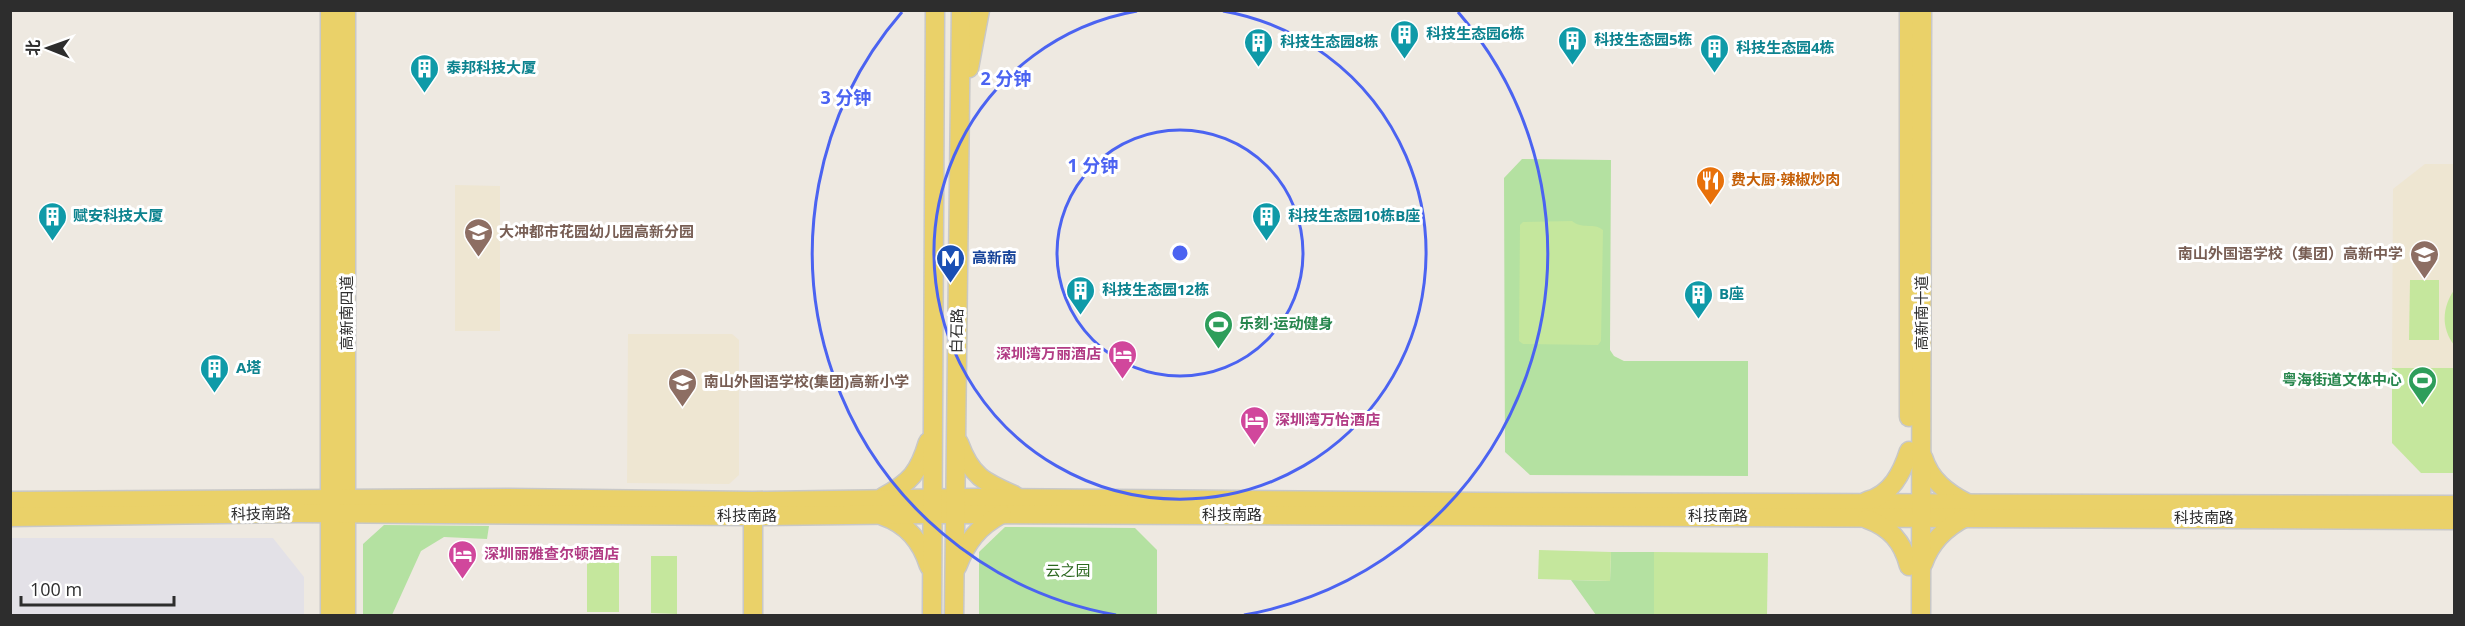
<svg xmlns="http://www.w3.org/2000/svg" width="2465" height="626" viewBox="0 0 2465 626" font-family="'Open Sans','Noto Sans SC',sans-serif">
	<style>
		.industrial { fill: #e3e1e7 }
		.education { fill: #eee6d2 }
		.green { fill: #b4e1a1 }
		.pitch { fill: #c5e79d }
		.lines { fill: none; stroke-linecap: round; stroke-linejoin: round }
		.major-casing { stroke: #c8c8c8; stroke-width: 21 }
		.major { stroke: #ead169; stroke-width: 18 }
		.ring { fill: none; stroke: #4b63f1; stroke-width: 3 }
		.labels { text-anchor: middle; stroke-width: 6; stroke-linejoin: round; paint-order: stroke }
		.culture-label { font-size: 15px; font-weight: bold; fill: #0d838f; stroke: #fff; text-anchor: start }
		.food-label { font-size: 15px; font-weight: bold; fill: #c56008; stroke: #fff; text-anchor: start }
		.education-label { font-size: 15px; font-weight: bold; fill: #785e54; stroke: #fff; text-anchor: start }
		.transit-label { font-size: 15px; font-weight: bold; fill: #164399; stroke: #fff; text-anchor: start }
		.street-label { font-size: 15px; fill: #2d2d2d; stroke: #fff }
		.leisure-label { font-size: 15px; font-weight: bold; fill: #27864d; stroke: #fff; text-anchor: start }
		.hotel-label { font-size: 15px; font-weight: bold; fill: #b23c85; stroke: #fff; text-anchor: start }
		.park-label { font-size: 15px; fill: #2b681f; stroke: #fff }
		.centre { fill: #4b63f1; stroke: #fff; stroke-width: 3 }
		.ring-label { font-size: 18px; text-anchor: middle; font-weight: bold; fill: #4b63f1; stroke: #fff; stroke-width: 6; stroke-linejoin: round; paint-order: stroke }
	</style>
	<rect width="100%" height="100%" fill="#eee9e1"/>
	<path class="industrial" d="M10,538H273L304,577V615H11Z"/>
	<g class="education">
		<path d="M2425,164H2454V368H2392L2393,189Z"/>
		<path d="M455,185L500,186V331H455Z"/>
		<path d="M628,334H732L739,340V475L729,484L627,483Z"/>
	</g>
	<g class="green">
		<path d="M1522,159L1611,160L1610,350L1614,356L1624,361H1748V476L1530,475L1505,452L1504,178Z"/>
		<path d="M384,525L489,526L487,539L444,537L421,551L392,615H363V544Z"/>
		<path d="M1005,527L1135,528L1157,550V615H979V552Z"/>
		<path d="M1611,552H1654V615H1596L1571,580L1610,581Z"/>
	</g>
	<g class="pitch">
		<path d="M1572,221C1583,230 1594,222 1603,230L1601,341L1598,345L1523,344L1519,341L1520,225L1523,222Z"/>
		<path d="M2410,280H2439V340H2409Z"/>
		<path d="M2454,290V345C2441,328 2442,308 2454,290Z"/>
		<path d="M2392,368H2454V473H2421L2392,443Z"/>
		<path d="M1539,550L1611,552L1610,581L1538,579Z"/>
		<rect x="587" y="551" width="32" height="61"/>
		<path d="M1654,552L1768,553L1767,615H1654Z"/>
		<path d="M651,556H677V614L651,613Z"/>
	</g>
	<g class="lines">
		<defs>
			<g id="major">
				<path d="M346,10V616"/>
				<path d="M1909,10V417"/>
				<path d="M969,68L980,10"/>
				<path d="M959,443C971,476 984,482 1014,495"/>
				<path d="M1923,457C1930,480 1947,493 1967,503"/>
				<path d="M883,497C911,482 919,472 928,442"/>
				<path d="M10,501L509,498L753,501L973,498L1480,502L2454,505"/>
				<path d="M1867,501C1891,495 1902,473 1909,451"/>
				<path d="M883,516C907,524 922,543 929,566"/>
				<path d="M10,517L298,513L753,516L933,514L2454,520"/>
				<path d="M1867,519C1890,527 1903,542 1909,566"/>
				<path d="M1923,564C1930,543 1946,527 1966,517"/>
				<path d="M957,567C966,542 979,526 1002,514"/>
				<path d="M330,616V10"/>
				<path d="M753,616V506"/>
				<path d="M932,616L935,10"/>
				<path d="M954,616L961,10"/>
				<path d="M1921,616L1922,10"/>
			</g>
		</defs>
		<use href="#major" class="major-casing"/>
		<use href="#major" class="major"/>
	</g>
	<g class="ring">
		<circle cx="1180" cy="253" r="123"/>
		<path d="M1223 11A246 246 0 1 1 1137 11"/>
		<path d="M1116 615A368 368 0 0 1 902 12M1458 12A368 368 0 0 1 1244 615"/>
	</g>
	<defs>
		<symbol id="building-pin" viewBox="-11 -11 22 30"><path d="M0 17L-7.5 6A9.5 9.5 0 1 1 7.5 6Z" fill="#0f9aa8" stroke="#fff"/><path d="M-4-6H4V6H1V3H-1V6H-4ZM-2.5-4.3h1.7v1.8h-1.7ZM.8-4.3h1.7v1.8H.8ZM-2.5-1h1.7V.8h-1.7ZM.8-1h1.7V.8H.8Z" fill="#fff"/></symbol>
		<symbol id="restaurant-pin" viewBox="-11 -11 22 30"><path d="M0 17L-7.5 6A9.5 9.5 0 1 1 7.5 6Z" fill="#e8710a" stroke="#fff"/><path d="M-5-6h1v4h1v-4h1v4h1v-4h1v5L-1.5 .5V6h-2V.5L-5-1ZM5-6V6H3V1.5H1.5Q1.5-4 5-6Z" fill="#fff"/></symbol>
		<symbol id="school-pin" viewBox="-11 -11 22 30"><path d="M0 17L-7.5 6A9.5 9.5 0 1 1 7.5 6Z" fill="#8d6e63" stroke="#fff"/><path d="M0-5L7-2L0 1L-7-2ZM-4 1L0 2.5L4 1V4Q0 6-4 4Z" fill="#fff"/></symbol>
		<symbol id="metro-pin" viewBox="-11 -11 22 30"><path d="M0 17L-7.5 6A9.5 9.5 0 1 1 7.5 6Z" fill="#1a4fb4" stroke="#fff"/><path d="M-5.5 5V-5H-3L0 0L3-5H5.5V5H3V-.5L0 4L-3-.5V5Z" fill="#fff"/></symbol>
		<symbol id="stadium-pin" viewBox="-11 -11 22 30"><path d="M0 17L-7.5 6A9.5 9.5 0 1 1 7.5 6Z" fill="#2e9e5b" stroke="#fff"/><path d="M0-5a6.5 5 0 1 0 0 10a6.5 5 0 1 0 0-10ZM-3.5-1.8h7v3.6h-7Z" fill="#fff"/></symbol>
		<symbol id="hotel-pin" viewBox="-11 -11 22 30"><path d="M0 17L-7.5 6A9.5 9.5 0 1 1 7.5 6Z" fill="#d1479c" stroke="#fff"/><path d="M-6-4.5h1.5V1H6V5H4.5V3h-9V5H-6ZM-4 0a1.8 1.8 0 1 1 3.6 0ZM.5 0V-2.5h3Q6-2.5 6 0Z" fill="#fff"/></symbol>
	</defs>
	<g fill-rule="evenodd">
		<use href="#building-pin" x="1388" y="18" width="33" height="45"/>
		<use href="#building-pin" x="1556" y="24" width="33" height="45"/>
		<use href="#building-pin" x="1242" y="26" width="33" height="45"/>
		<use href="#building-pin" x="1698" y="32" width="33" height="45"/>
		<use href="#building-pin" x="408" y="52" width="33" height="45"/>
		<use href="#restaurant-pin" x="1694" y="164" width="33" height="45"/>
		<use href="#building-pin" x="36" y="200" width="33" height="45"/>
		<use href="#building-pin" x="1250" y="200" width="33" height="45"/>
		<use href="#school-pin" x="462" y="216" width="33" height="45"/>
		<use href="#school-pin" x="2408" y="238" width="33" height="45"/>
		<use href="#metro-pin" x="934" y="242" width="33" height="45"/>
		<use href="#building-pin" x="1064" y="274" width="33" height="45"/>
		<use href="#building-pin" x="1682" y="278" width="33" height="45"/>
		<use href="#stadium-pin" x="1202" y="308" width="33" height="45"/>
		<use href="#hotel-pin" x="1106" y="338" width="33" height="45"/>
		<use href="#building-pin" x="198" y="352" width="33" height="45"/>
		<use href="#stadium-pin" x="2406" y="364" width="33" height="45"/>
		<use href="#school-pin" x="666" y="366" width="33" height="45"/>
		<use href="#hotel-pin" x="1238" y="404" width="33" height="45"/>
		<use href="#hotel-pin" x="446" y="538" width="33" height="45"/>
	</g>
	<g class="labels">
		<g class="culture-label">
			<text x="1426" y="39">科技生态园6栋</text>
			<text x="1594" y="45">科技生态园5栋</text>
			<text x="1280" y="47">科技生态园8栋</text>
			<text x="1736" y="53">科技生态园4栋</text>
			<text x="446" y="73">泰邦科技大厦</text>
			<text x="73" y="221">赋安科技大厦</text>
			<text x="1288" y="221">科技生态园10栋B座</text>
			<text x="1102" y="295">科技生态园12栋</text>
			<text x="1719" y="299">B座</text>
			<text x="236" y="373">A塔</text>
		</g>
		<g class="food-label">
			<text x="1731" y="185">费大厨·辣椒炒肉</text>
		</g>
		<g class="education-label">
			<text x="499" y="237">大冲都市花园幼儿园高新分园</text>
			<text x="2403" y="259" text-anchor="end">南山外国语学校（集团）高新中学</text>
			<text x="704" y="387">南山外国语学校(集团)高新小学</text>
		</g>
		<g class="transit-label">
			<text x="972" y="263">高新南</text>
		</g>
		<g class="street-label">
			<text transform="translate(347 313) rotate(-90)" y="5">高新南四道</text>
			<text transform="translate(1922 313) rotate(-90)" y="5">高新南十道</text>
			<text transform="translate(957 331) rotate(-89)" y="5">白石路</text>
			<text transform="translate(261 514) rotate(-1)" y="5">科技南路</text>
			<text x="1232" y="520">科技南路</text>
			<text x="747" y="521">科技南路</text>
			<text x="1718" y="521">科技南路</text>
			<text x="2204" y="523">科技南路</text>
		</g>
		<g class="leisure-label">
			<text x="1239" y="329">乐刻·运动健身</text>
			<text x="2402" y="385" text-anchor="end">粤海街道文体中心</text>
		</g>
		<g class="hotel-label">
			<text x="1101" y="359" text-anchor="end">深圳湾万丽酒店</text>
			<text x="1275" y="425">深圳湾万怡酒店</text>
			<text x="484" y="559">深圳丽雅查尔顿酒店</text>
		</g>
		<g class="park-label">
			<text x="1068" y="576">云之园</text>
		</g>
	</g>
	<circle cx="1180" cy="253" r="9" class="centre"/>
	<g class="ring-label">
		<text x="1006" y="85">2 分钟</text>
		<text x="846" y="104">3 分钟</text>
		<text x="1093" y="172">1 分钟</text>
	</g>
	<rect width="2465" height="626" fill="none" stroke="#2d2d2d" stroke-width="24"/>
	<g transform="translate(48 48) rotate(271)" stroke="#ffffff" stroke-width="4.5" paint-order="stroke">
	<path d="M0-4.5L10 22L0 15L-10 22Z" fill="#2d2d2d"/>
	<text y="-9" font-size="16" font-weight="bold" text-anchor="middle" fill="#2d2d2d">北</text>
	</g>
	<path d="M21 596v9h153v-9" fill="none" stroke="#2d2d2d" stroke-width="3"/>
	<text x="30" y="596" font-size="18" fill="#2d2d2d" stroke="#ffffff" stroke-width="4.5" paint-order="stroke">100 m</text>
</svg>
